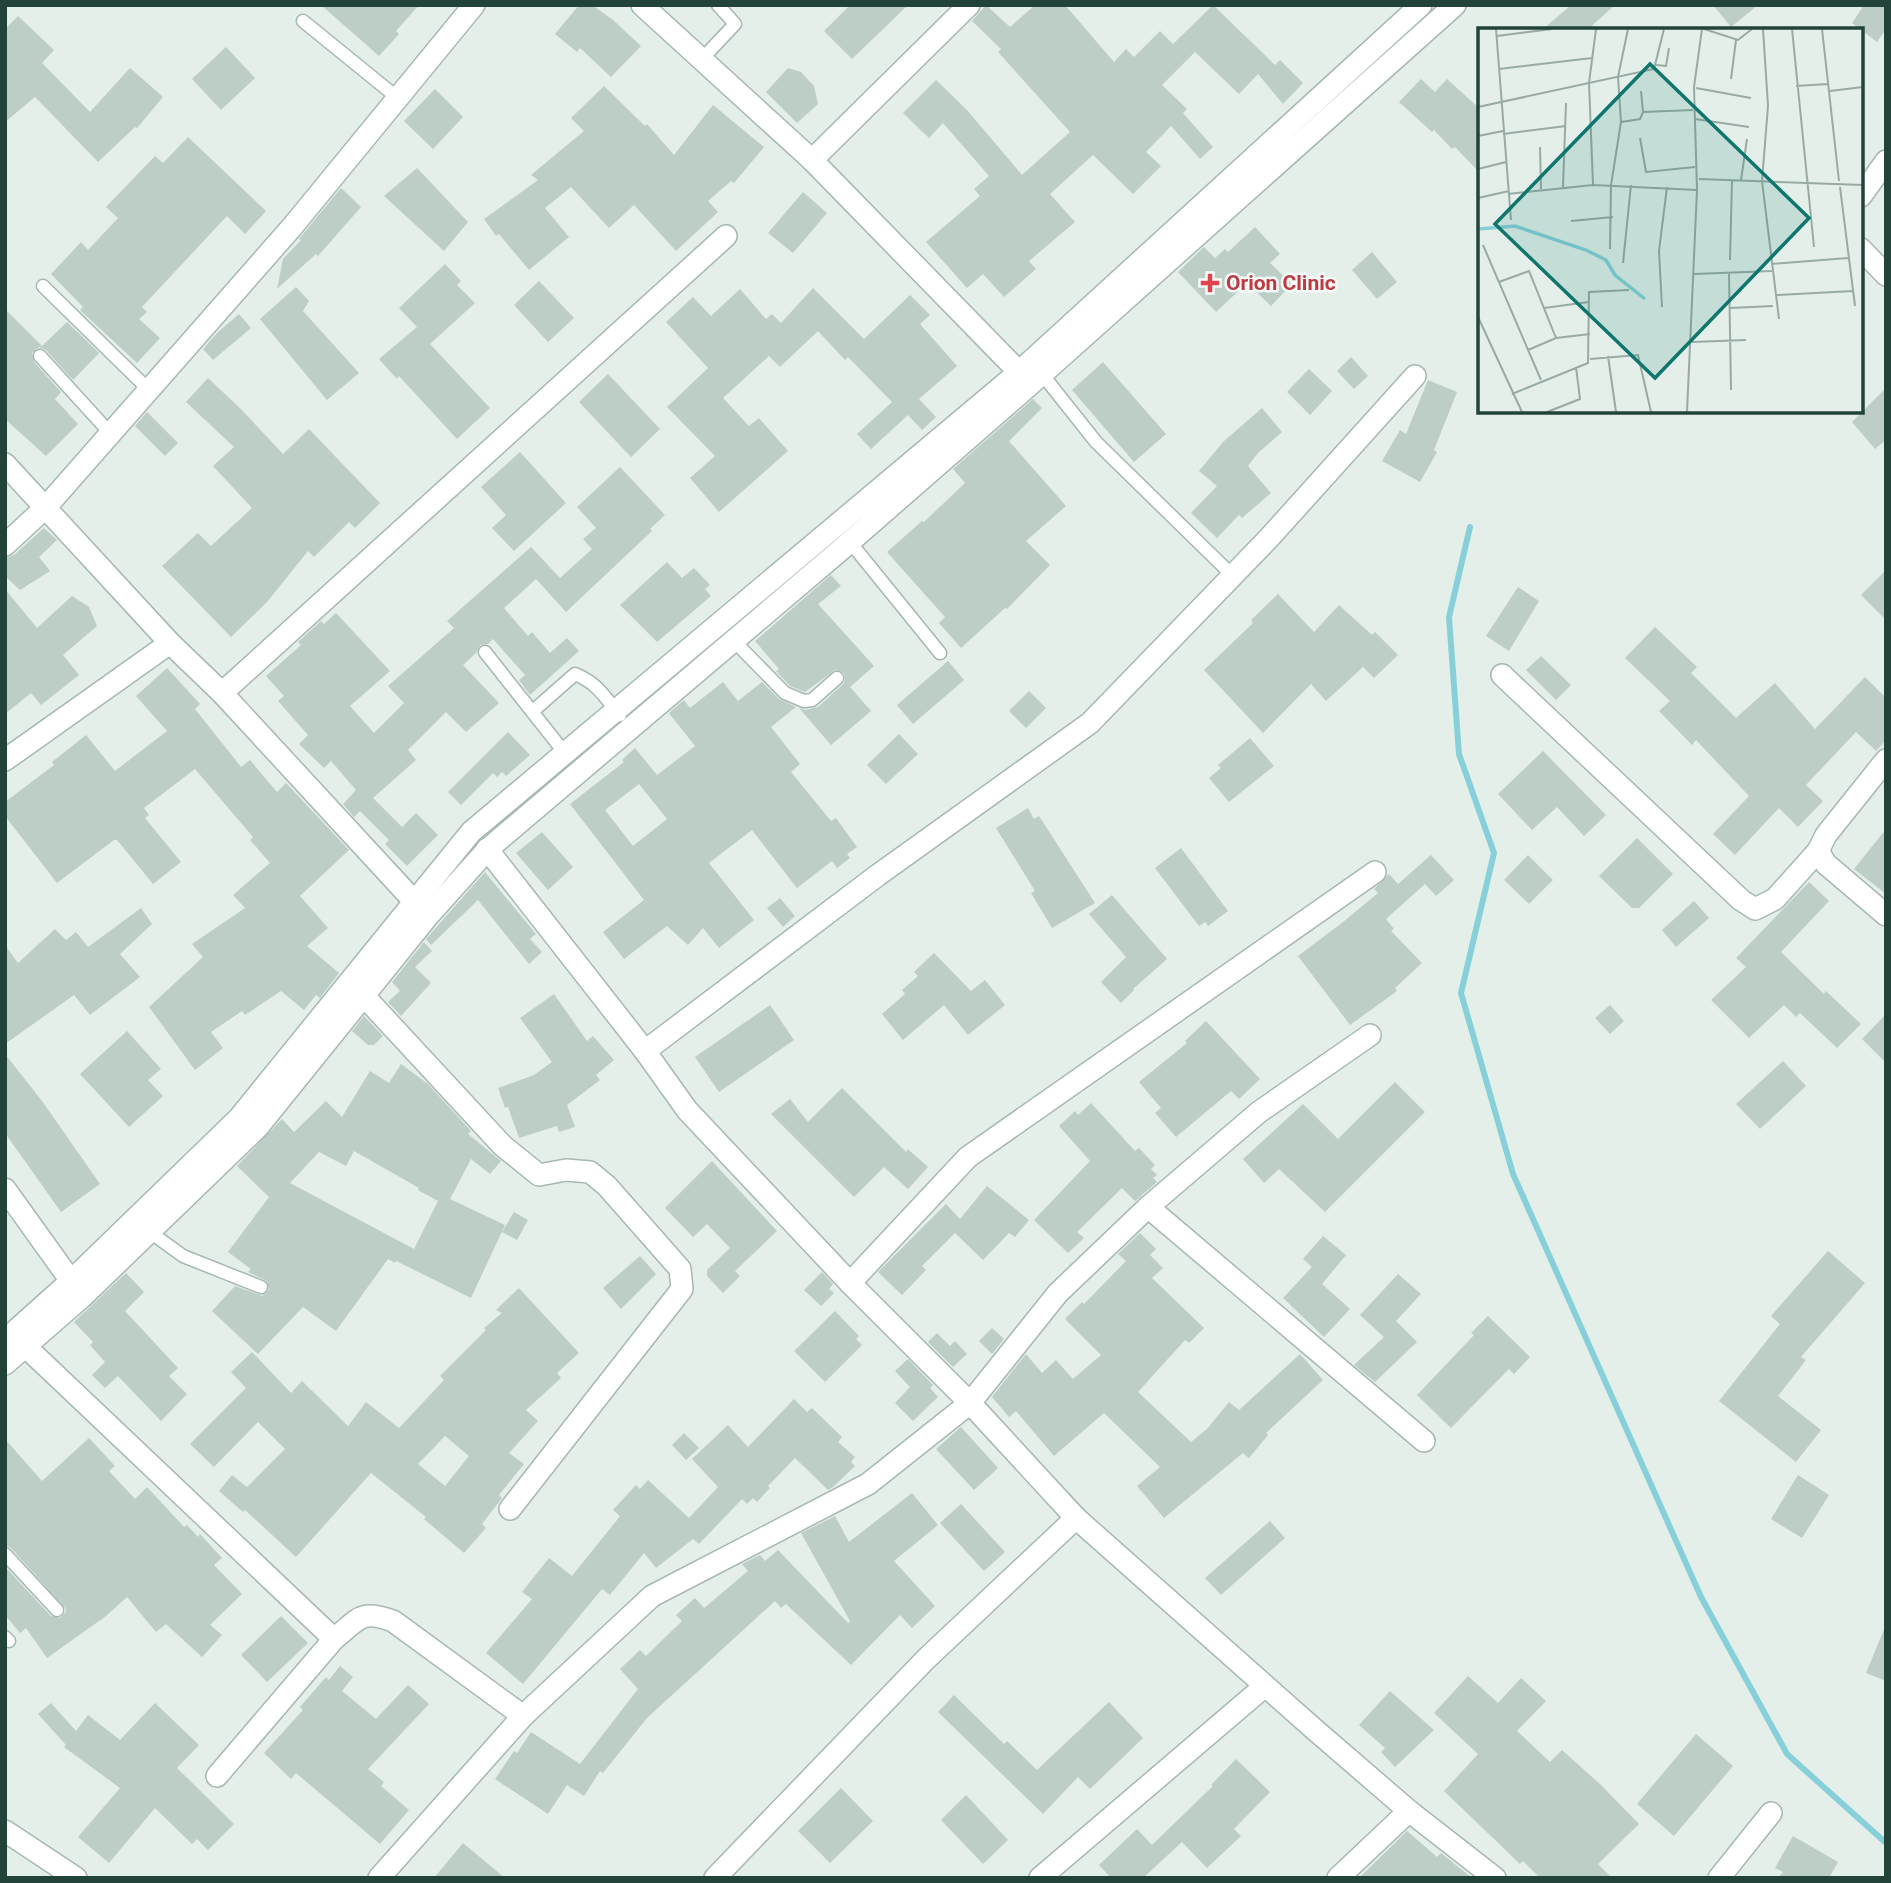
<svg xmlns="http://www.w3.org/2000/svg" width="1891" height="1883" viewBox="0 0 1891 1883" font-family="Roboto,sans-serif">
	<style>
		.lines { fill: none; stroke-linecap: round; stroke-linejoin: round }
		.stream { stroke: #88d0d9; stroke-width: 6 }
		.building { fill: #bccec6; fill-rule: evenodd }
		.lane-casing { stroke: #a6b8b1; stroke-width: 15 }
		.street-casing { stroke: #a6b8b1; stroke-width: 24 }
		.lane { stroke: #fff; stroke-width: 12 }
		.street { stroke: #fff; stroke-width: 21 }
		.health-dot { fill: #e0444e; stroke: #f6fbf8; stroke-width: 2.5 }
		.labels { text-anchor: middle; stroke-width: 5; stroke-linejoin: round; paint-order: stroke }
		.health-label { font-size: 21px; font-weight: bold; fill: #be3a42; stroke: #f6fbf8; text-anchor: start }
		.inset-river { fill: none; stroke: #88d0d9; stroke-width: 3.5 }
		.inset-road { fill: none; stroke: #97aaa3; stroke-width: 2 }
		.view { fill: #0f766e; fill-opacity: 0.15; stroke: #0f766e; stroke-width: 3.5 }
		.inset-edge { fill: none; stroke: #214339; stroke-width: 3.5 }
	</style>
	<rect width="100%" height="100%" fill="#e5efea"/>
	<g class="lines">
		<path class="stream" d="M1470,527L1449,617L1459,754L1494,853L1461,993L1513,1174L1701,1597L1787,1754L1886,1843"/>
	</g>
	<g class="building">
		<path d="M321,5H419L396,31L399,34L379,56Z"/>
		<path d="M579,5H592L613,20L641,46L611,77L580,48L577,52L555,34Z"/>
		<path d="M850,5H908L852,59L824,31Z"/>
		<path d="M986,5L1010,27L1035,5H1065L1114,62L1126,49L1134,57L1160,31L1173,44L1213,5L1275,65L1280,60L1303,83L1283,104L1258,74L1239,94L1195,52L1162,85L1187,109L1183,113L1213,147L1200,159L1171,126L1146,152L1161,166L1133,194L1093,155L1050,194L1075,222L1029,261L1036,269L1004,297L983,274L967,288L926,242L980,196L974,189L989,176L943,123L929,138L903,113L936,80L967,110L1022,175L1070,132L998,52L1001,49L972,21Z"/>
		<path d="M1571,5H1615L1587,30H1542Z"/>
		<path d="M1713,5H1758L1731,27Z"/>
		<path d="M1864,5H1886V29L1877,42L1852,23Z"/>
		<path d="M18,16L54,50L42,63L90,112L130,68L163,97L137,128L135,127L98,162L35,97L5,122V29Z"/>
		<path d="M226,47L255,78L221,110L192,79Z"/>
		<path d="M788,68L801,72L814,86L818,104L797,123L766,92Z"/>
		<path d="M1421,79L1435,92L1447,79L1480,109V173L1455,147L1452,149L1434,130L1432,132L1399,102Z"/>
		<path d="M604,86L645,126L647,124L674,155L713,105L764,147L734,183L731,181L708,201L718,212L676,251L634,205L609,228L571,187L545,208L569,237L529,270L499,234L496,236L484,219L538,180L531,175L584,131L571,118Z"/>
		<path d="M435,89L463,117L433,149L404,121Z"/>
		<path d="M188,137L266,211L245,234L227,216L142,307L147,312L139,319L160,338L137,363L80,310L83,307L51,274L81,242L88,250L118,218L106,207L155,156L163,163Z"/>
		<path d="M417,168L468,222L444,251L384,196Z"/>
		<path d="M341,188L361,207L318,256L316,254L277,289L283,259L301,240L299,239Z"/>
		<path d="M803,192L827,213L793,253L768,233Z"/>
		<path d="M1255,227L1280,254L1270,263L1292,284L1271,306L1247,283L1216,312L1178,272L1204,247L1215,258L1225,249L1228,252Z"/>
		<path d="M1372,252L1397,282L1377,299L1352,270Z"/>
		<path d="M445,264L461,281L457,285L475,303L430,344L490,408L457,439L399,376L397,379L379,359L417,327L399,308Z"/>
		<path d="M539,281L574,318L548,342L514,305Z"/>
		<path d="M296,287L309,301L303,311L359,373L327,400L260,319Z"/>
		<path d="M813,288L864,339L910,295L930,315L920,324L957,366L919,399L936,417L922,430L908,415L871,449L857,434L892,402L848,357L845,360L818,331L780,367L769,356L723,398L749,426L759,418L788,451L719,512L690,478L715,456L667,407L708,368L666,322L693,297L711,316L740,289L766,319L772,314L781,323Z"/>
		<path d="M5,309L42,346L67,322L99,353L73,380L46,350L39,347L32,353L34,362L61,392L55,399L78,424L46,456L5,419Z"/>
		<path d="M239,314L251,328L213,360L203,349L217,333Z"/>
		<path d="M1351,357L1368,376L1354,389L1337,371Z"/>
		<path d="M1103,362L1166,434L1134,462L1072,390Z"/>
		<path d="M1309,369L1332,391L1310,415L1287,392Z"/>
		<path d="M608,374L660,429L631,457L579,402Z"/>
		<path d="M208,378L242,410L283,454L309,429L380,503L355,528L349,522L314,557L308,551L267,602L231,637L162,566L198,533L211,546L252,508L213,466L234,447L186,402Z"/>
		<path d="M1428,380L1457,392L1434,450L1437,452L1420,482L1382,461L1400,430L1406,434Z"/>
		<path d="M1886,388V440L1875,449L1852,422Z"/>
		<path d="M1033,399L1042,408L1009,441L1066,506L1026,541L1050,565L1007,609L1005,608L961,648L939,623L945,617L887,552L922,521L924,522L965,483L953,469Z"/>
		<path d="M1262,408L1282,432L1258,453L1248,466L1271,493L1242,518L1239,515L1217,538L1191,513L1217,486L1199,471L1223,442Z"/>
		<path d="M147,412L178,443L165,456L135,426Z"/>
		<path d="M520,452L566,503L514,551L492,528L506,515L481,487Z"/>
		<path d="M620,467L665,515L650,529L652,531L566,612L536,579L504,608L528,636L532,632L550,653L567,638L579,651L530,695L519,680L525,675L493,639L488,644L480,645L476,653L463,665L499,703L466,732L446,712L408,750L416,760L373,798L402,827L416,813L438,835L407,866L385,844L389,840L360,811L354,817L343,804L356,790L331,761L324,768L299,744L308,735L278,701L284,696L266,676L301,645L298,642L321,621L324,624L336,613L390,671L350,706L374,733L404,703L388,686L454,628L447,621L531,547L560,578L592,549L583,539L596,528L577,507Z"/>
		<path d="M44,528L57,540L39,557L50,571L20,590L5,576V558L14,555Z"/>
		<path d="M667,562L682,578L694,568L710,585L705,589L711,596L657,642L620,605Z"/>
		<path d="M1886,570V620L1861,595Z"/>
		<path d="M831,575L841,586L818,604L874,666L850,687L871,711L831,745L799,708L805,710L818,707L843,684L845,680L844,673L835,670L805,692L790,686L776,671L779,669L755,641Z"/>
		<path d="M1518,587L1539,601L1509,651L1486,636Z"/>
		<path d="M5,589L37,628L72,596L89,607L97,626L63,655L79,675L41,705L31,693L5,714Z"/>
		<path d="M1278,594L1314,632L1339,605L1372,635L1375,632L1398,655L1374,678L1363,667L1326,701L1311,684L1263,733L1204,670L1253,623L1251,620Z"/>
		<path d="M1655,627L1697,667L1691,673L1736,718L1775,683L1815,729L1865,677L1886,698V740L1876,751L1856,732L1806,785L1823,801L1798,827L1779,808L1735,855L1713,834L1749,796L1696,740L1692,745L1659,711L1670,701L1625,658Z"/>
		<path d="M1541,656L1571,685L1556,700L1526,670Z"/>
		<path d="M948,661L964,680L913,724L897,705Z"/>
		<path d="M167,668L200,704L195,709L241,767L250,760L277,792L286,783L349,850L300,896L328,928L307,946L339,973L320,998L316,995L304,1010L281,991L245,1015L242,1011L211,1032L223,1048L195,1070L149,1007L203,957L192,944L245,908L233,895L270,863L250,840L253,837L195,769L144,808L149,815L145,818L181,862L153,884L117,840H114L57,883L5,816V802L54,765L52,762L86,735L115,771L167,731L136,696Z"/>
		<path d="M723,682L738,701L762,682L779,699L796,707L771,727L800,764L791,772L831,821L836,818L857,847L847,854L850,858L837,868L832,861L797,888L752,830L709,863L754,920L719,948L703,928L688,945L667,926L624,959L603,932L644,900L570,804L624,762L622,760L635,748L657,775L695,746L669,713L684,700L690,708ZM639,784L667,819L633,846L605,810Z"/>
		<path d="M1029,691L1046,708L1026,728L1009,711Z"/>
		<path d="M508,732L530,755L506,776L502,772L497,777L493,773L461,805L448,792Z"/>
		<path d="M899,734L918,754L886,784L867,765Z"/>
		<path d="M1250,738L1274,766L1229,802L1209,778L1221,768L1218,765Z"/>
		<path d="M1543,751L1606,815L1584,836L1557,807L1532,830L1498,794Z"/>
		<path d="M1028,808L1034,819L1039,816L1095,903L1052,928L1031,893L1035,891L996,828Z"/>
		<path d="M1886,829V894L1854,869Z"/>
		<path d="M542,832L573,867L548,890L516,853Z"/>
		<path d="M1637,838L1673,874L1639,908H1632L1599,876Z"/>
		<path d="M1181,848L1228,911L1208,926L1205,922L1199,926L1155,868Z"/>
		<path d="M1431,855L1454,880L1436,896L1425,884L1386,919L1394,929L1391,931L1422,963L1395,988L1397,991L1350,1025L1298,956L1343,922L1378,893L1374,889L1389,874L1398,884Z"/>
		<path d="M1528,855L1553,880L1529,904L1504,880Z"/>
		<path d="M485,872L536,934L530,939L542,952L529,964L478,900L431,945L426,939Z"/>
		<path d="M1809,882L1829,901L1781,952L1824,994L1826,991L1861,1024L1837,1048L1800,1013L1796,1017L1784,1005L1749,1038L1711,1000L1746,967L1736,958Z"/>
		<path d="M1112,895L1167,959L1133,989L1134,990L1121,1003L1101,982L1126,957L1089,914Z"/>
		<path d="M780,898L795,916L783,927L767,908Z"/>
		<path d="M1694,901L1709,918L1676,947L1662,930Z"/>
		<path d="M141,908L152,924L120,954L140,977L90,1015L74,995L5,1044V945L18,963L55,929L66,940L76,932L88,947Z"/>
		<path d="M424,942L432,951L415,967L431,983L401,1016L388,1002L400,991L392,982Z"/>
		<path d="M934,953L971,991L985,980L1005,1005L968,1035L944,1005L903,1040L882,1014L905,994L902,990L918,976L914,972Z"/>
		<path d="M554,994L587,1041L593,1036L614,1060L596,1075L600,1080L567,1105L575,1127L559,1132L557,1126L519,1138L508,1107L505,1108L498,1088L534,1075L552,1062L520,1018Z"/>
		<path d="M770,1005L794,1040L719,1092L695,1057Z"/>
		<path d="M1610,1005L1624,1021L1610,1034L1595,1018Z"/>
		<path d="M1886,1014V1063L1862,1039Z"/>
		<path d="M364,1016L383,1036L374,1045H368L352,1031Z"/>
		<path d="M1206,1021L1260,1079L1239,1099L1231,1091L1176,1137L1155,1113L1161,1108L1139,1082L1187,1043L1185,1041Z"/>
		<path d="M127,1031L161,1069L148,1080L163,1096L129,1127L80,1074Z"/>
		<path d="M5,1054L42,1101L100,1184L61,1212L5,1133Z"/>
		<path d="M1783,1061L1806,1086L1760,1129L1736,1104Z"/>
		<path d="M401,1064L428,1084L471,1131L468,1134L501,1161L490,1174L471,1159L450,1199L505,1225L471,1298L396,1261L395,1263L388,1259L336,1331L303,1307L258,1354L212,1311L235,1286L262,1296L269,1290L267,1281L248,1272L251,1269L228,1252L269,1197L237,1166L282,1119L294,1132L326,1101L342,1117L370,1071L389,1083ZM354,1151L419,1188L418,1190L438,1201L414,1249L290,1183L319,1152L346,1166Z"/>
		<path d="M1395,1082L1425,1112L1325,1212L1279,1169L1264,1183L1243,1159L1303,1104L1338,1139Z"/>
		<path d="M842,1088L906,1152L908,1149L928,1167L908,1189L884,1167L854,1197L771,1114L790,1099L808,1122Z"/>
		<path d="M1091,1103L1135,1151L1139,1148L1155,1165L1151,1169L1157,1175L1153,1178L1157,1182L1135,1201L1122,1188L1077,1232L1084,1238L1068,1253L1034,1220L1090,1161L1059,1126L1075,1111L1078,1115Z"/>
		<path d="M712,1161L777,1231L735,1271L740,1276L723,1293L707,1276V1270L730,1248L707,1224L693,1237L665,1208Z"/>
		<path d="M987,1186L1029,1220L1015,1237L1009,1233L983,1260L955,1233L922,1266L926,1270L902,1295L878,1272L946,1204L960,1219Z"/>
		<path d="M514,1212L528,1220L517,1240L502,1232Z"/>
		<path d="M1140,1233L1156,1249L1150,1255L1163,1268L1152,1278L1204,1328L1189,1343L1185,1340L1138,1392L1191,1442L1207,1429L1229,1402L1239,1410L1300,1354L1323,1380L1266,1433L1268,1435L1249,1458L1243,1453L1164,1518L1137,1486L1160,1467L1104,1413L1054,1456L1016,1411L1009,1417L992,1397L1026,1354L1042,1373L1056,1360L1073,1379L1101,1355L1065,1319L1082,1302L1084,1304L1126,1261L1118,1254Z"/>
		<path d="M1323,1236L1346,1255L1322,1284L1350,1309L1324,1337L1283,1298L1312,1267L1303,1259Z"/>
		<path d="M1828,1251L1865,1283L1801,1357L1806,1360L1778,1396L1821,1430L1796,1462L1719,1401L1780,1324L1771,1316Z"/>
		<path d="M640,1256L656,1274L621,1309L603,1288Z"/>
		<path d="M822,1272L833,1284L829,1289L834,1293L821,1306L804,1290Z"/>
		<path d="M126,1273L144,1292L125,1311L178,1368L169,1376L187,1394L161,1421L118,1376L105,1388L92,1375L105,1362L90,1345L93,1342L74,1322Z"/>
		<path d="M1398,1274L1421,1294L1396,1321L1417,1342L1375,1382L1354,1365L1384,1337L1360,1315Z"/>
		<path d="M519,1288L579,1353L557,1373L561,1378L526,1410L538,1421L509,1453L524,1464L499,1495L502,1498L482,1524L486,1528L464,1553L424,1519L426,1517L371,1473L296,1557L245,1510L243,1512L219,1491L232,1475L247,1487L285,1449L258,1422L214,1467L190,1444L246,1388L231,1372L252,1352L291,1393L302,1381L348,1426L366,1402L399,1428L444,1380L440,1376L486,1330L484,1328L502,1313L496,1310ZM445,1436L469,1456L445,1486L418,1464Z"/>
		<path d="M835,1311L859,1336L856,1339L862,1345L825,1382L794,1351Z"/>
		<path d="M1488,1316L1530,1357L1514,1374L1509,1369L1451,1428L1417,1395L1474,1335L1471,1333Z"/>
		<path d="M992,1328L1004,1339L992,1354L979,1341Z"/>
		<path d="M937,1333L950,1346L955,1341L967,1354L953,1367L928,1342Z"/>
		<path d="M908,1359L933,1385L930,1388L938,1397L913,1421L895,1403L910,1387L895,1371Z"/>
		<path d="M794,1399L807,1412L812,1408L842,1437L838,1442L855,1457L851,1462L855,1466L833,1487L828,1490L795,1458L768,1486L770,1488L757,1502L753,1498L747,1504L742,1499L699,1544L693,1539L656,1568L644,1553L610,1595L602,1589L523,1684L486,1653L532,1599L522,1592L549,1558L572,1576L617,1520L620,1516L613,1510L636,1485L640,1489L648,1480L689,1518L718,1487L692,1459L728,1425L748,1447Z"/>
		<path d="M961,1427L998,1468L974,1490L936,1449Z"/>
		<path d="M684,1433L699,1448L686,1460L672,1445Z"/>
		<path d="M89,1438L115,1466L109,1471L135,1499L147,1487L184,1527L187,1525L198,1537L200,1534L222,1558L214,1565L242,1594L210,1625L222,1635L202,1657L166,1624L156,1632L127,1597L106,1616L47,1658L26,1628L20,1633L5,1615V1567L51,1616L60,1618L65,1613L66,1609L11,1548L5,1545V1439L42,1481Z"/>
		<path d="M1798,1475L1829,1495L1802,1538L1771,1519Z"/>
		<path d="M912,1493L938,1525L894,1561L935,1606L912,1628L900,1615L851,1665L786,1604L781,1608L775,1601L647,1718L603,1773L600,1771L584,1796L567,1785L548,1814L495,1779L514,1751L517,1753L531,1732L580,1764L638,1689L620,1669L640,1650L646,1656L682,1621L676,1615L695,1598L704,1608L748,1571L742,1564L760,1555L765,1561L778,1550L848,1623L850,1621L801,1533L835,1516L849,1542Z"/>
		<path d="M961,1504L1005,1552L984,1571L940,1523Z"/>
		<path d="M1270,1521L1285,1538L1221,1595L1205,1578Z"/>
		<path d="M281,1616L308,1643L267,1682L241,1655Z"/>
		<path d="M1885,1627H1886V1681L1866,1673Z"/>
		<path d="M340,1666L353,1677L342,1691L376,1719L408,1685L429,1704L368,1769L384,1782L381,1786L409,1810L380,1844L296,1773L291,1779L264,1753L303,1710L300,1707L326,1677L329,1680Z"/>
		<path d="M1468,1676L1498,1703L1521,1678L1546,1701L1517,1731L1550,1762L1562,1750L1601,1785L1639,1824L1598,1864L1612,1878H1540L1523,1861L1520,1864L1444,1791L1478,1754L1434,1713Z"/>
		<path d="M1390,1691L1434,1730L1395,1767L1381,1752L1385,1748L1359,1725Z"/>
		<path d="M954,1695L1004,1744L1007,1741L1037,1770L1109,1702L1143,1738L1090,1789L1078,1777L1043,1814L938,1712Z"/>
		<path d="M51,1703L76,1731L88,1715L120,1740L155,1703L199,1745L177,1768L234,1824L208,1850L197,1839L192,1844L155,1808L109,1863L78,1837L120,1788L64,1747L66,1745L38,1714Z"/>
		<path d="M1696,1734L1733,1766L1674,1836L1637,1804Z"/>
		<path d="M1236,1759L1270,1792L1234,1829L1241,1836L1207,1868L1182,1842L1143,1878H1111L1099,1865L1137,1829L1152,1845L1213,1786L1211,1785Z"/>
		<path d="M841,1788L873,1821L830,1863L798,1831Z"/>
		<path d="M966,1795L1008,1840L983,1864L941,1820Z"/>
		<path d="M1407,1831L1437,1857L1441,1853L1472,1878H1359Z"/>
		<path d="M1793,1836L1838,1862L1829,1878H1778L1783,1872L1775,1868Z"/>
		<path d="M463,1843L505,1878H434Z"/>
	</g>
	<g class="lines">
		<defs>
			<g id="lane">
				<path d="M303,21L399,99"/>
				<path d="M702,59L735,24L718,5"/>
				<path d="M43,286L149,390"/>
				<path d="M40,356L111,434"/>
				<path d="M1042,374L1096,442L1231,574"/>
				<path d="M850,542L940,653"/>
				<path d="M734,641L785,693L804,701L812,700L837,678"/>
				<path d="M485,652L564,752"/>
				<path d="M533,711L575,674C599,684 604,697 620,715"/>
				<path d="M150,1232L183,1256L261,1287"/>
				<path d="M5,1554L57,1610"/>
				<path d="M5,1637L9,1641"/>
			</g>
			<g id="street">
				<path d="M642,5L812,160L1019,372"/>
				<path d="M812,160L969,5"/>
				<path d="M1861,196L1886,161"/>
				<path d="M1861,249L1886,275"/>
				<path d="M5,464L170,643L222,693L413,900"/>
				<path d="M5,545L46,507L292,227L474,5"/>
				<path d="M1502,675L1741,900L1755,909L1775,899L1818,851L1826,835L1886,760"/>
				<path d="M222,693L726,236"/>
				<path d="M5,760L170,643"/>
				<path d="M487,849L645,1051L687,1110L850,1283L970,1403L1076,1518L1314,1729L1409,1811L1495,1878"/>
				<path d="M1818,851L1826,864L1886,915"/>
				<path d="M363,995L503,1146L539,1175L566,1170L590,1172L607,1186L680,1269L682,1289L510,1509"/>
				<path d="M645,1051L878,875L1090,723L1269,538L1415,376"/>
				<path d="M5,1189L71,1281"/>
				<path d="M1148,1207L1424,1441"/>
				<path d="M850,1283L968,1157L1375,872"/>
				<path d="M5,1340L71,1281L239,1118L471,832L1019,372L1421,5"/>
				<path d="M25,1346L334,1639C359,1619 360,1609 393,1621L523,1716L379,1878"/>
				<path d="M5,1364L82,1297L258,1127L428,916L488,849L837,553L1042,374L1455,5"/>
				<path d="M523,1716L652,1596L868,1484L970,1403L1058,1293L1148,1207L1259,1112L1370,1035"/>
				<path d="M217,1776L334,1639"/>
				<path d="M5,1831L76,1878"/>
				<path d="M715,1878L926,1659L1076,1518"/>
				<path d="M1040,1878L1265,1686"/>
				<path d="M1338,1878L1409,1811"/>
				<path d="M1719,1878L1771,1813"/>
			</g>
		</defs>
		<use href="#lane" class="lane-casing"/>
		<use href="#street" class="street-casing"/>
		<use href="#lane" class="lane"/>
		<use href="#street" class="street"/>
	</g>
	<path class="health-dot" d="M1206.5 272.5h7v7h7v7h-7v7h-7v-7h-7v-7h7z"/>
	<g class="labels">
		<g class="health-label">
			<text x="1226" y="290">Orion Clinic</text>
		</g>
	</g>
	<g transform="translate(1478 28)">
		<rect width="385" height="385" fill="#e5efea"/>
		<path class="inset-river" d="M0,201L37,198L108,222L128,232L137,247L167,271"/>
		<path class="inset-road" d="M18,1L33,192M150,1L140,49L143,94L162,91L165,84L215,82M226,1L260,12L274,1M285,1L290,78L284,153L301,291M314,1L336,219M344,1L361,153M19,8L74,1M178,37L188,38L191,20M21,41L114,30M253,51L258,12M318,58L350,56M218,60L273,70M163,63L165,84M352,63L385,59M0,79L176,41L186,1M217,91L271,99M25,106L88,98M0,108L25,103M162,110L168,144L217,139M62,119L63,161M0,141L28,134M221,151L385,157M263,152L269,111M115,157L111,55L118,1M85,159L88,75M362,159L377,278M30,166L115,157L219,162M0,170L31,163M93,193L135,189M5,217L63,352M132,221L133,157L143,94M252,232L254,152M145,235L153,157M293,236L370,230M216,246L294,243M251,246L253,362M21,254L51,243L78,310M298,267L375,263M184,279L181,223L189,159M66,280L111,274M252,280L295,278M0,289L44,384M214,314L268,312M50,322L78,310L112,306M130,328L138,384M112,331L160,327L173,384M34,366L110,335L111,264L151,262M69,384L102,371L98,339M209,384L219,162L216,59L224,1"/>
		<path class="view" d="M172,36L331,190L177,350L17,196Z"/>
		<rect width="385" height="385" class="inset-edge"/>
	</g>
	<rect width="1891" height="1883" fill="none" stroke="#214339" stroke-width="14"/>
</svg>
